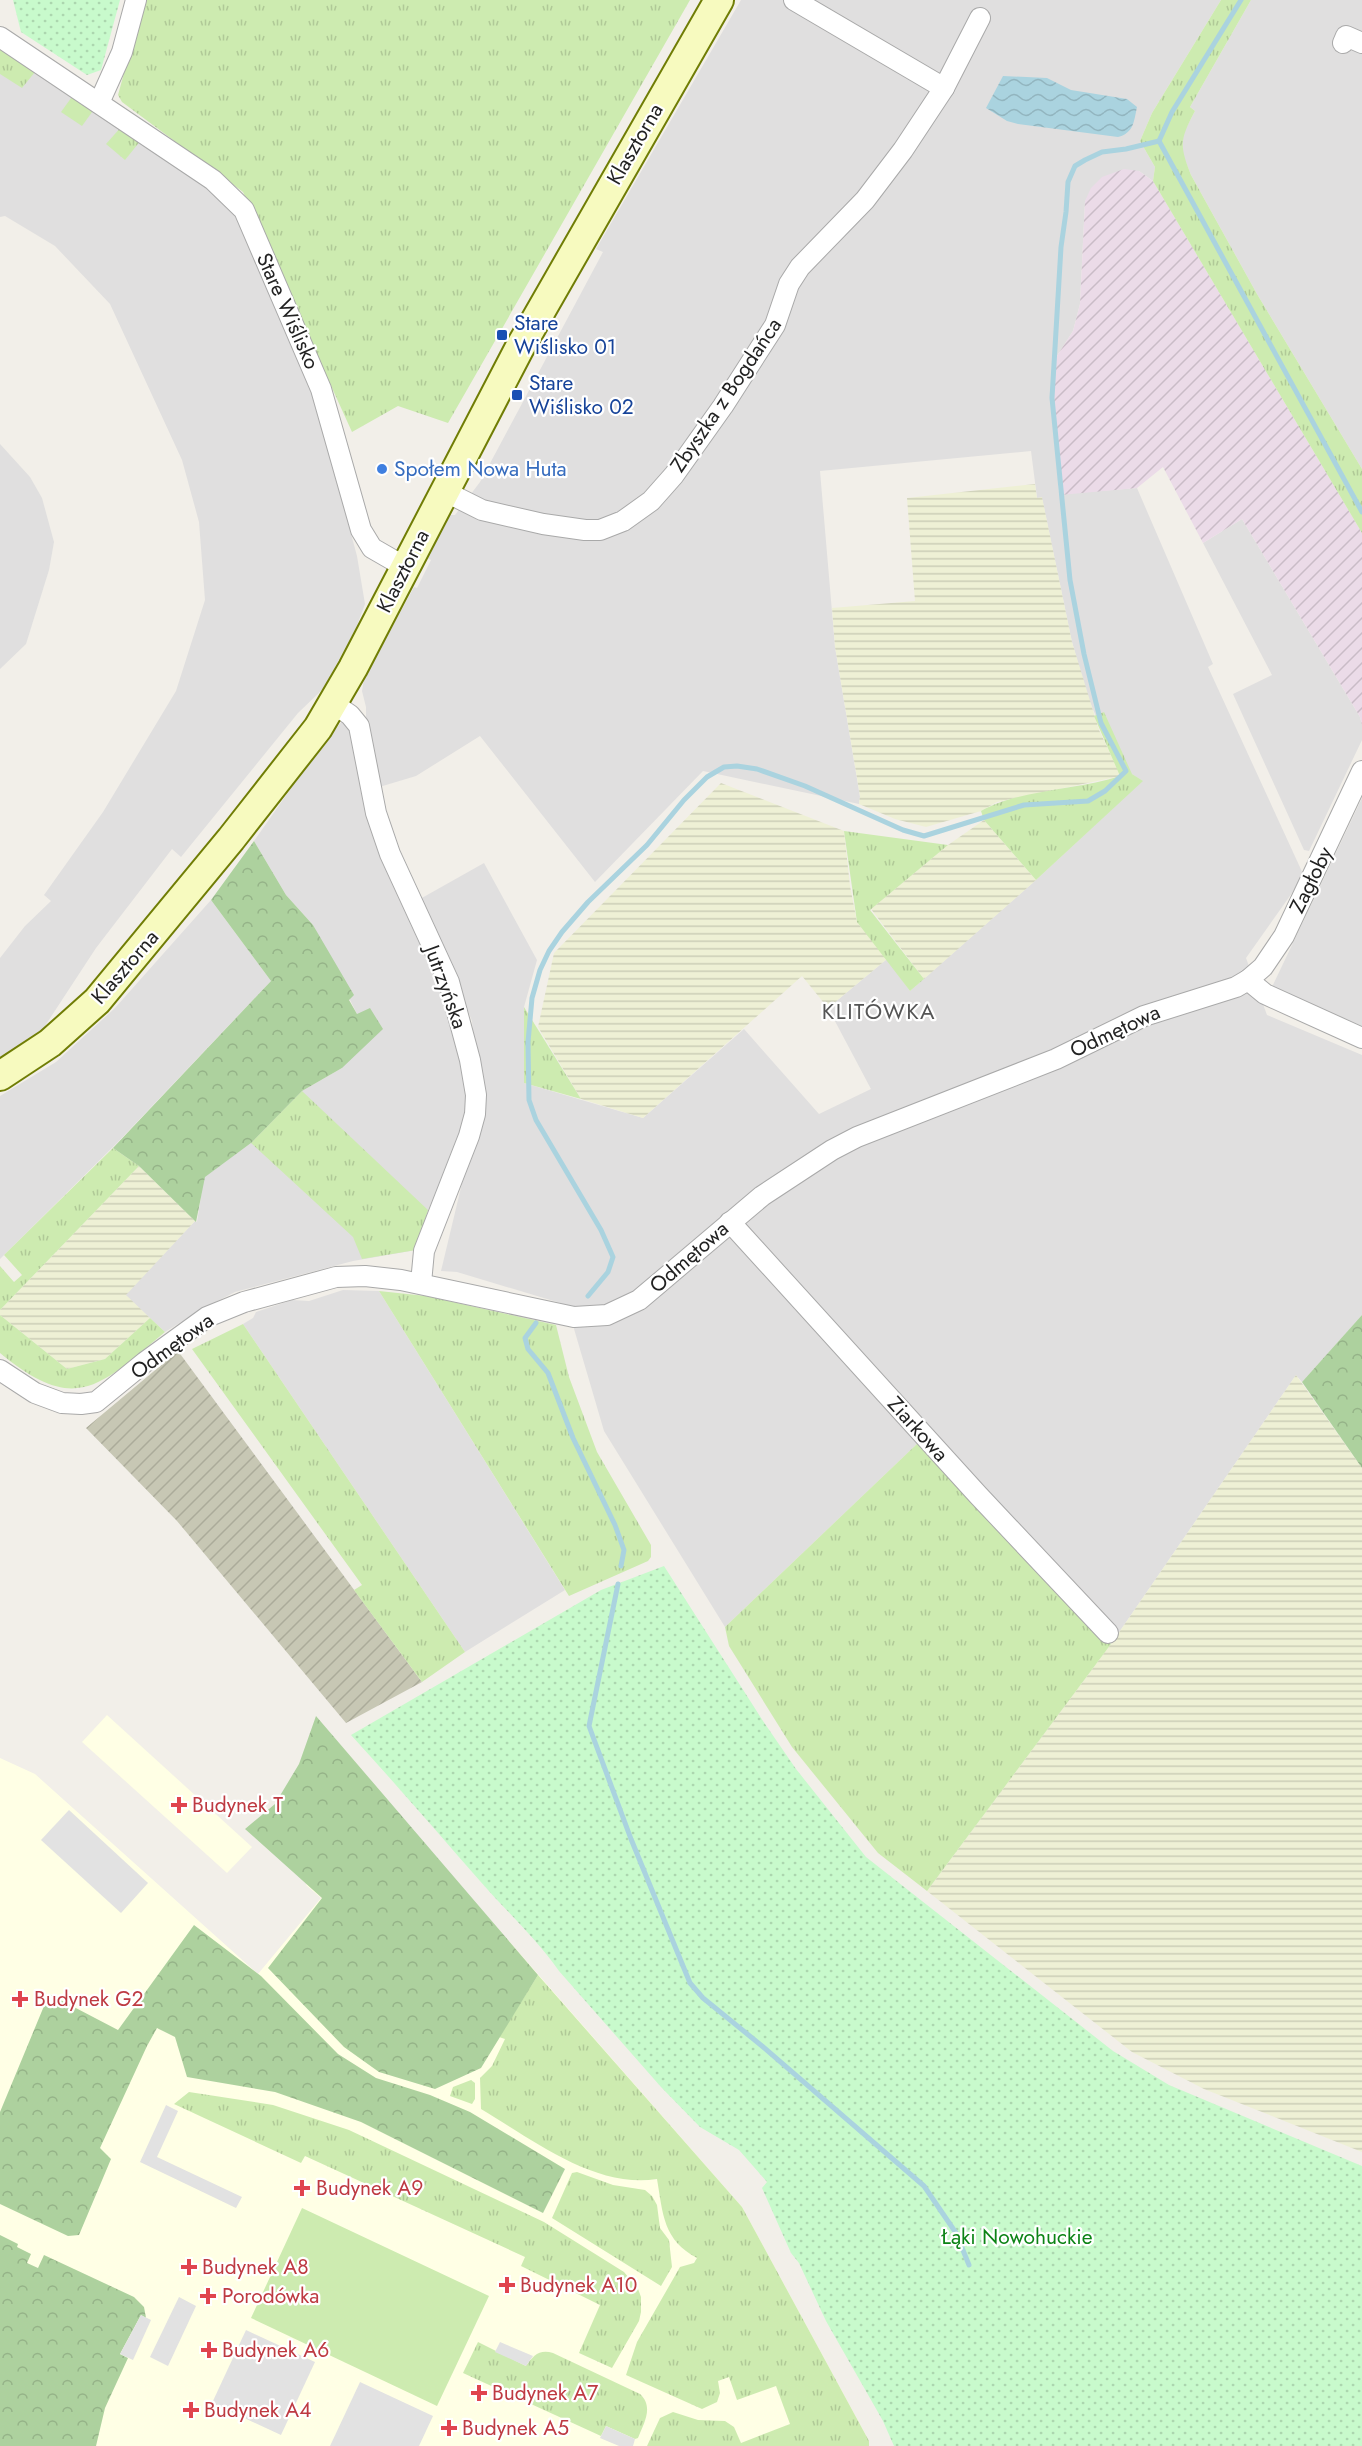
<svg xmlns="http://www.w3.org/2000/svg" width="1362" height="2446" viewBox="0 0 1362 2446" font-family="Jost,sans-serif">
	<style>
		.residential { fill: #e0dfdf }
		.industrial { fill: url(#industrial-furrows) }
		.education { fill: #ffffe5 }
		.construction { fill: url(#construction-furrows) }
		.farmland { fill: url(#farmland-rules) }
		.grass { fill: url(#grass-tufts) }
		.forest { fill: url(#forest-crowns) }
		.park { fill: url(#park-dots) }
		.garden { fill: #cdebb0 }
		.parking { fill: #e2e2e2 }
		.water { fill: url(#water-waves) }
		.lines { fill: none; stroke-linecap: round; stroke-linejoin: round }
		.stream { stroke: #aad3df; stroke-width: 5 }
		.street-casing { stroke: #a9a9a9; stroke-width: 22 }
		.secondary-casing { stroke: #707d05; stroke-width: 32 }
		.street { stroke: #fff; stroke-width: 20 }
		.secondary { stroke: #f7fabf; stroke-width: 28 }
		.transit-dot { fill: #1a4fb4; stroke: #fff; stroke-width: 2 }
		.shop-dot { fill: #3f7fe0; stroke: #fff; stroke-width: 2 }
		.health-dot { fill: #e0444e; stroke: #fff; stroke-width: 2 }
		.labels { text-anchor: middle; stroke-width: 4.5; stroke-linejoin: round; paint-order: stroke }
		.street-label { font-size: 21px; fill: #222; stroke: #fff }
		.transit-label { font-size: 21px; fill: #164399; stroke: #fff; text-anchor: start }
		.shop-label { font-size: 21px; fill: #366cbe; stroke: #fff; text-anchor: start }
		.health-label { font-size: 21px; fill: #be3a42; stroke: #fff; text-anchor: start }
		.park-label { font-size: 21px; fill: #0c8416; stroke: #fff }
		.neighbourhood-label { font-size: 22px; letter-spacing: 1.5px; fill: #555; stroke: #fff }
	</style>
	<defs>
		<pattern id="industrial-furrows" width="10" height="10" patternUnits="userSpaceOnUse" patternTransform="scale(1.5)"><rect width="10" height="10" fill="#ebdbe8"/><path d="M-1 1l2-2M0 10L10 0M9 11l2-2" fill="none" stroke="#c9bcc7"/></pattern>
		<pattern id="construction-furrows" width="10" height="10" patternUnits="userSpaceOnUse" patternTransform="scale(1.5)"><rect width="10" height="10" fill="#c7c7b4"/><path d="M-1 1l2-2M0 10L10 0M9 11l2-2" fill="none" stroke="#abab9a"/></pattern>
		<pattern id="farmland-rules" width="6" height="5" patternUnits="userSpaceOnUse" patternTransform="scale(1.5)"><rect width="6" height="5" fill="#eef0d5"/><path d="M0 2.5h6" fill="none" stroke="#ccceb7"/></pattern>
		<pattern id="grass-tufts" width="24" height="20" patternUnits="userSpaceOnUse" patternTransform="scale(1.5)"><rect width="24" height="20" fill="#cdebb0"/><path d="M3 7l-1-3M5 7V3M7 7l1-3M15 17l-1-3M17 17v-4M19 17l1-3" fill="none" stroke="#b0c997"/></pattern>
		<pattern id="forest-crowns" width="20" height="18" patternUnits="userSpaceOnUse" patternTransform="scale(1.5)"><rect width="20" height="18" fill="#add19e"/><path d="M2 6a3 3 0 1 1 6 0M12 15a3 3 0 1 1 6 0" fill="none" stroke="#95b388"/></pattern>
		<pattern id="park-dots" width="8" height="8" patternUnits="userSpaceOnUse" patternTransform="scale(1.5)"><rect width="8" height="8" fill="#c8facc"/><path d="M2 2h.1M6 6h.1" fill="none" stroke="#acd6af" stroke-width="1.8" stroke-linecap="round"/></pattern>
		<pattern id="water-waves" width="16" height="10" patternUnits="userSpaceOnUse" patternTransform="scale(1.5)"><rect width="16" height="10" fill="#aad3df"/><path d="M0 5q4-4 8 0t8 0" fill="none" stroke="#92b5bf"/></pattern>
	</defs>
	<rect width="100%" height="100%" fill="#f2efe9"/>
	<g class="residential">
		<path d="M741,0H1221L1152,113L1140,141L1155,167L1153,181L1139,171L1085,201L1080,304L1073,331L1055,359L1053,389L1059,494L1137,488L1213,664L1208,667L1304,876L1246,958L1267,1015L1362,1055V1315L1302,1382L1296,1375L1111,1644L919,1442L725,1627L604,1431L567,1305L457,1272L441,1271L480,1108L472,1021L466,1006L460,998L420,899L484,863L537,960L524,1007V1083L643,1118L744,1029L819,1114L871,1089L828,1008L887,959L910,991L1036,880L1142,781L1132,774L1121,776L1087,695L1072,642L1042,498H1037L1031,451L820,471L835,647L860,797L859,804L703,771L595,882L480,736L416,776L376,788L366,734V707L362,691L364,679L414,587L417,588L431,560L427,558L449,515H455L480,482L603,252L596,249Z"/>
		<path d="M1251,0H1362V469L1257,294L1191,175L1183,155L1182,136L1195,111L1190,107Z"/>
		<path d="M0,46L165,156V160L176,168L180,165L210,188L233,211L305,364L357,556L365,604L356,628L323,689L298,713L181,857L172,849L96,948L43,1029L0,1057V958L25,926L51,901L44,895L103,812L176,691L205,600L199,522L182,460L110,304L55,246L5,216L0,217Z"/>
		<path d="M0,444L30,477L42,498L54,542L49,570L26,644L0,669Z"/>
		<path d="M1242,519L1360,717L1362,725V740L1309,851L1304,850L1233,694L1272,675L1203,543Z"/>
		<path d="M342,721L348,723L434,958L468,1088L464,1127L449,1157L453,1160L428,1210L416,1250L353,1261L235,1292L202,1309L165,1332L125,1295L195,1221L197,1222L204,1177L251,1143L302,1091L342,1068L357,1014L313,925L286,895L254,841L294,784Z"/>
		<path d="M1362,798V1026L1272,987Z"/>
		<path d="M211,900L271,981L117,1143L0,1259V1096L56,1062L115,1008Z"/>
		<path d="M343,1290L379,1291L565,1590L465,1652L243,1324L253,1318L256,1312L292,1300L309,1301Z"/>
	</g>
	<path class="industrial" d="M1124,169L1139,171L1153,181L1362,533V725L1360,717L1242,519L1203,543L1163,467L1137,488L1060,495L1053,389L1055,359L1073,331L1080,304L1085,201L1091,188L1102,177Z"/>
	<g class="education">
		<path d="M107,1715L252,1847L227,1873L82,1742Z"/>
		<path d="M0,1758L35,1774L258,1974L321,1898L306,1885L379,1793L742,2207L869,2441V2446H0Z"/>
	</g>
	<path class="construction" d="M178,1351L422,1682L346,1723L177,1521L86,1428Z"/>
	<g class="farmland">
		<path d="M1035,484L1037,498L1042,497L1072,642L1099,730L1121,776L997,802L981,811L926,827L895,819L859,804L860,796L835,647L832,608L915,601L907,498Z"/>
		<path d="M721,783L844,831L850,886L857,922L887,959L828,1008L802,976L643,1118L581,1099L538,1027L554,953Z"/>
		<path d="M984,820L1036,880L924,979L871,909L948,845Z"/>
		<path d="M139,1166L195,1221L126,1295L150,1318L105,1359L67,1369L0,1315V1310Z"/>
		<path d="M1296,1375L1362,1468V2152L1204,2089L1132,2052L927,1891L1111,1644Z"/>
	</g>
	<g class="grass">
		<path d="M144,0H690L448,423L398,406L352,432L243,192L122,102L118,95Z"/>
		<path d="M1221,0H1251L1190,107L1195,111C1180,140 1179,144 1191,175L1257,294L1362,469V533L1153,181L1155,167L1140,141L1152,113Z"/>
		<path d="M0,47L35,72L22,88L0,74Z"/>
		<path d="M122,126L142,139L125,160L106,144Z"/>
		<path d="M1104,712L1132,774L1143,781L1036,880L984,820L981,811C1017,790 1078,790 1120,776L1094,716Z"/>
		<path d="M844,831L948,845L870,910L924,979L910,991L857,922Z"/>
		<path d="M524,1007L581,1099L524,1083Z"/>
		<path d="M302,1091L428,1210L416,1250L362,1259L353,1237L251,1143Z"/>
		<path d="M113,1148L139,1166L0,1310V1266L14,1282L22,1275L4,1255Z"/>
		<path d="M379,1291L426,1296L556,1325L569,1377L597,1452L651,1545V1557L648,1561L569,1596Z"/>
		<path d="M0,1315L67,1369L105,1359L150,1318L165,1332C100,1386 76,1416 0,1353Z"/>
		<path d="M243,1324L465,1652L422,1682L354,1590L362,1585L192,1349Z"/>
		<path d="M919,1442L1111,1644L927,1891L878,1853L792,1747L729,1646L725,1627Z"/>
		<path d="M538,1975L742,2207L869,2441V2446H647L660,2418L673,2412L698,2420L725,2421L734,2427L741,2443L790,2424L776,2386L737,2400L729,2377L718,2381L720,2393L717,2402L702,2409L626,2375L637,2342L680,2267L694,2263L697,2258C663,2240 663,2214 657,2179C595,2189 532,2139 481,2109L480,2078L492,2066L505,2039L499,2037Z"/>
		<path d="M471,2080L475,2083V2099L472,2104L450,2096L453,2087Z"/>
		<path d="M189,2092L273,2105L349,2130L544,2222L624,2272L638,2289L641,2297V2312L639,2321L612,2368L579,2353L600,2305L521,2266L525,2257L305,2156L301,2163L174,2104Z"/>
		<path d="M577,2172L613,2185L645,2190L652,2196L657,2205L660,2228L669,2240L672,2267L661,2286L552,2218L572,2173Z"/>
		<path d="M478,2342L526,2366C533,2356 539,2349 553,2353L640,2394C654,2407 644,2423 638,2438L635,2439L606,2426L601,2436L463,2373Z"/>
	</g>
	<g class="forest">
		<path d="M254,841L286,895L313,925L354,995L349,1000L357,1014L370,1008L383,1029L342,1068L302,1091L251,1143L205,1177L196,1222L139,1166L113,1148L271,981L211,900Z"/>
		<path d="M1362,1315V1468L1302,1382Z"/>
		<path d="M316,1716L538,1975L481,2068L435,2089L379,2072L344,2047L268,1968L322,1898L245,1829L275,1804L299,1764Z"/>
		<path d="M194,1925L261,1976L338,2054L376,2078L430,2095L470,2112L565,2169L543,2213L361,2122L275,2092L187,2077L175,2037L157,2028L147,2046L100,2148L111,2159L79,2235L68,2236L0,2204V2112L49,1994L118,2030Z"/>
		<path d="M0,2235L18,2244L17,2247L31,2254L27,2263L38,2268L44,2255L134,2297L144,2307L146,2318L141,2315L120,2354L128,2358L105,2408L96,2446H0Z"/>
	</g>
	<g class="park">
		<path d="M13,0H120L101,70L87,75L21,32Z"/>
		<path d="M664,1566L763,1721L796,1769L866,1857L1113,2051L1169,2085L1362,2166V2446H894L883,2421L826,2321L799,2263L791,2253L762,2188L767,2182L739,2150L700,2127L661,2087L559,1971C536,1938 506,1911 480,1881C437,1832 395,1783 351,1735L601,1590Z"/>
	</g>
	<g class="garden">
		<path d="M74,94L95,108L82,126L61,112Z"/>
		<path d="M302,2208L489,2296L437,2406L251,2318Z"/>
	</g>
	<g class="parking">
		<path d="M69,1810L148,1883L121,1913L41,1840Z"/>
		<path d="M166,2105L178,2111L157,2157L242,2197L236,2208L140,2162Z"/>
		<path d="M179,2297L196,2306L168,2366L150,2357Z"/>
		<path d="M141,2315L151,2320L133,2360L120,2354Z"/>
		<path d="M246,2330L315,2362L281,2435L212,2403Z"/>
		<path d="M500,2342L533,2356L526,2366L495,2352Z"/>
		<path d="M360,2382L433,2416L419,2446H330Z"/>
		<path d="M606,2426L635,2439L633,2446H619L600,2438Z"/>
	</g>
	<path class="water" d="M1003,76L1047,78L1071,90L1127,99L1137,107C1134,121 1134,133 1118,137L1018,124L1007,121L986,108Z"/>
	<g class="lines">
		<g class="stream">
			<path d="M1241,0L1172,112L1159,141L1362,512"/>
			<path d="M588,1296L608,1272L613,1257L601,1230L536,1120L529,1100L528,1042L532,998L540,970L549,951L562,932L588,902L647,845L684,800L707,777L724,767L737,766L757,769L805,786L903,830L924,836L1024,805L1088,801L1105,791L1126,771L1101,723L1084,654L1070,580L1052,398L1061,247L1066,212L1068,182L1075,166L1085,160L1102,152L1126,149L1159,141"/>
			<path d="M536,1323L525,1338L528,1349L548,1373L573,1438L615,1525L624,1550L621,1566"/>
			<path d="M618,1584L589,1726L631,1839L690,1983L703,1998L762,2046L924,2186L956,2233L969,2265"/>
		</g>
		<defs>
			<g id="street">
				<path d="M794,0L944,88"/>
				<path d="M0,37L213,180L244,210L321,389L361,530L372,548L405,567"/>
				<path d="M1343,43L1346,36L1362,43"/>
				<path d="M99,103L122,52L136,0"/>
				<path d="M444,491L482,510L543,524L585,530H600L623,521L651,501L674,475L723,406L775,325L789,284L800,267L865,200L903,150L944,88L980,18"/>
				<path d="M334,704L350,715L359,726L376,813L390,854L449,982L470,1060L476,1095L475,1114L469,1136L424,1251L421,1283"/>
				<path d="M1248,980L1265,994L1362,1038"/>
				<path d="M730,1222L978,1495L1108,1633"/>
				<path d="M0,1370L35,1393L62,1403L81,1404L96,1402L145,1362L207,1317L244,1302L336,1277L365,1276L401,1280L574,1317L607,1315L639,1300L762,1196L832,1150L857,1137L1056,1059L1144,1016L1236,987L1248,980L1263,967L1284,936L1362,771"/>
			</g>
			<path id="secondary" d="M0,1076L50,1043L97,1001L231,839L318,728L353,668L519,349L719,0"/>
		</defs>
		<use href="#street" class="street-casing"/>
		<use href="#secondary" class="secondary-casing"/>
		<use href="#street" class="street"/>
		<use href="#secondary" class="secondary"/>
	</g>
	<g class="transit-dot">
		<rect x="496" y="329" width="12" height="12" rx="3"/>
		<rect x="511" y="389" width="12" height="12" rx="3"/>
	</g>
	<circle class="shop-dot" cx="382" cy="469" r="6"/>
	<g class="health-dot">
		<path d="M176 1796h6v6h6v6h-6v6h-6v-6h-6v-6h6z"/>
		<path d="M17 1990h6v6h6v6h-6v6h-6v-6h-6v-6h6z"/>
		<path d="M299 2179h6v6h6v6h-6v6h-6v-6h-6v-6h6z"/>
		<path d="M186 2258h6v6h6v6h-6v6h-6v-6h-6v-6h6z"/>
		<path d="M504 2276h6v6h6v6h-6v6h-6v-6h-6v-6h6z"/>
		<path d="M205 2287h6v6h6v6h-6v6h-6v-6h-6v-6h6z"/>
		<path d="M206 2341h6v6h6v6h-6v6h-6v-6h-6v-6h6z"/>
		<path d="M476 2384h6v6h6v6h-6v6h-6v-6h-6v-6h6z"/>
		<path d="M188 2401h6v6h6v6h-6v6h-6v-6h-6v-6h6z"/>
		<path d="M446 2419h6v6h6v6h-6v6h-6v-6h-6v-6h6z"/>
	</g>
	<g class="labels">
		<g class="street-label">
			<text transform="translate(635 144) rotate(-60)" y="7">Klasztorna</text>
			<text transform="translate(288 311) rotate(66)" y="7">Stare Wiślisko</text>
			<text transform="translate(726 395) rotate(-56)" y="7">Zbyszka z Bogdańca</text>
			<text transform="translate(403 571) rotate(-63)" y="7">Klasztorna</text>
			<text transform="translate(1311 880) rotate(-64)" y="7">Zagłoby</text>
			<text transform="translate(125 967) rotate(-49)" y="7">Klasztorna</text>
			<text transform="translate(446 987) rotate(70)" y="7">Jutrzyńska</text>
			<text transform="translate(1115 1031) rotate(-25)" y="7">Odmętowa</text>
			<text transform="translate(689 1257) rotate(-41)" y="7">Odmętowa</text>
			<text transform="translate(172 1346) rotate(-36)" y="7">Odmętowa</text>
			<text transform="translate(918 1429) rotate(48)" y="7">Ziarkowa</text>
		</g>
		<g class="transit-label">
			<text x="514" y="330">Stare<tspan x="514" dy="24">Wiślisko 01</tspan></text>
			<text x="529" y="390">Stare<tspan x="529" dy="24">Wiślisko 02</tspan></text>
		</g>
		<g class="shop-label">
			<text x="394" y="476">Społem Nowa Huta</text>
		</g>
		<g class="health-label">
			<text x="192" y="1812">Budynek T</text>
			<text x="34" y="2006">Budynek G2</text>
			<text x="316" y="2195">Budynek A9</text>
			<text x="202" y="2274">Budynek A8</text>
			<text x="520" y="2292">Budynek A10</text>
			<text x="222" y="2303">Porodówka</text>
			<text x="222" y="2357">Budynek A6</text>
			<text x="492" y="2400">Budynek A7</text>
			<text x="204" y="2417">Budynek A4</text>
			<text x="462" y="2435">Budynek A5</text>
		</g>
		<g class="park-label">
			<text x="1017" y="2244">Łąki Nowohuckie</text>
		</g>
		<g class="neighbourhood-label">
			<text x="879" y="1019">KLITÓWKA</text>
		</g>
	</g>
</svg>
